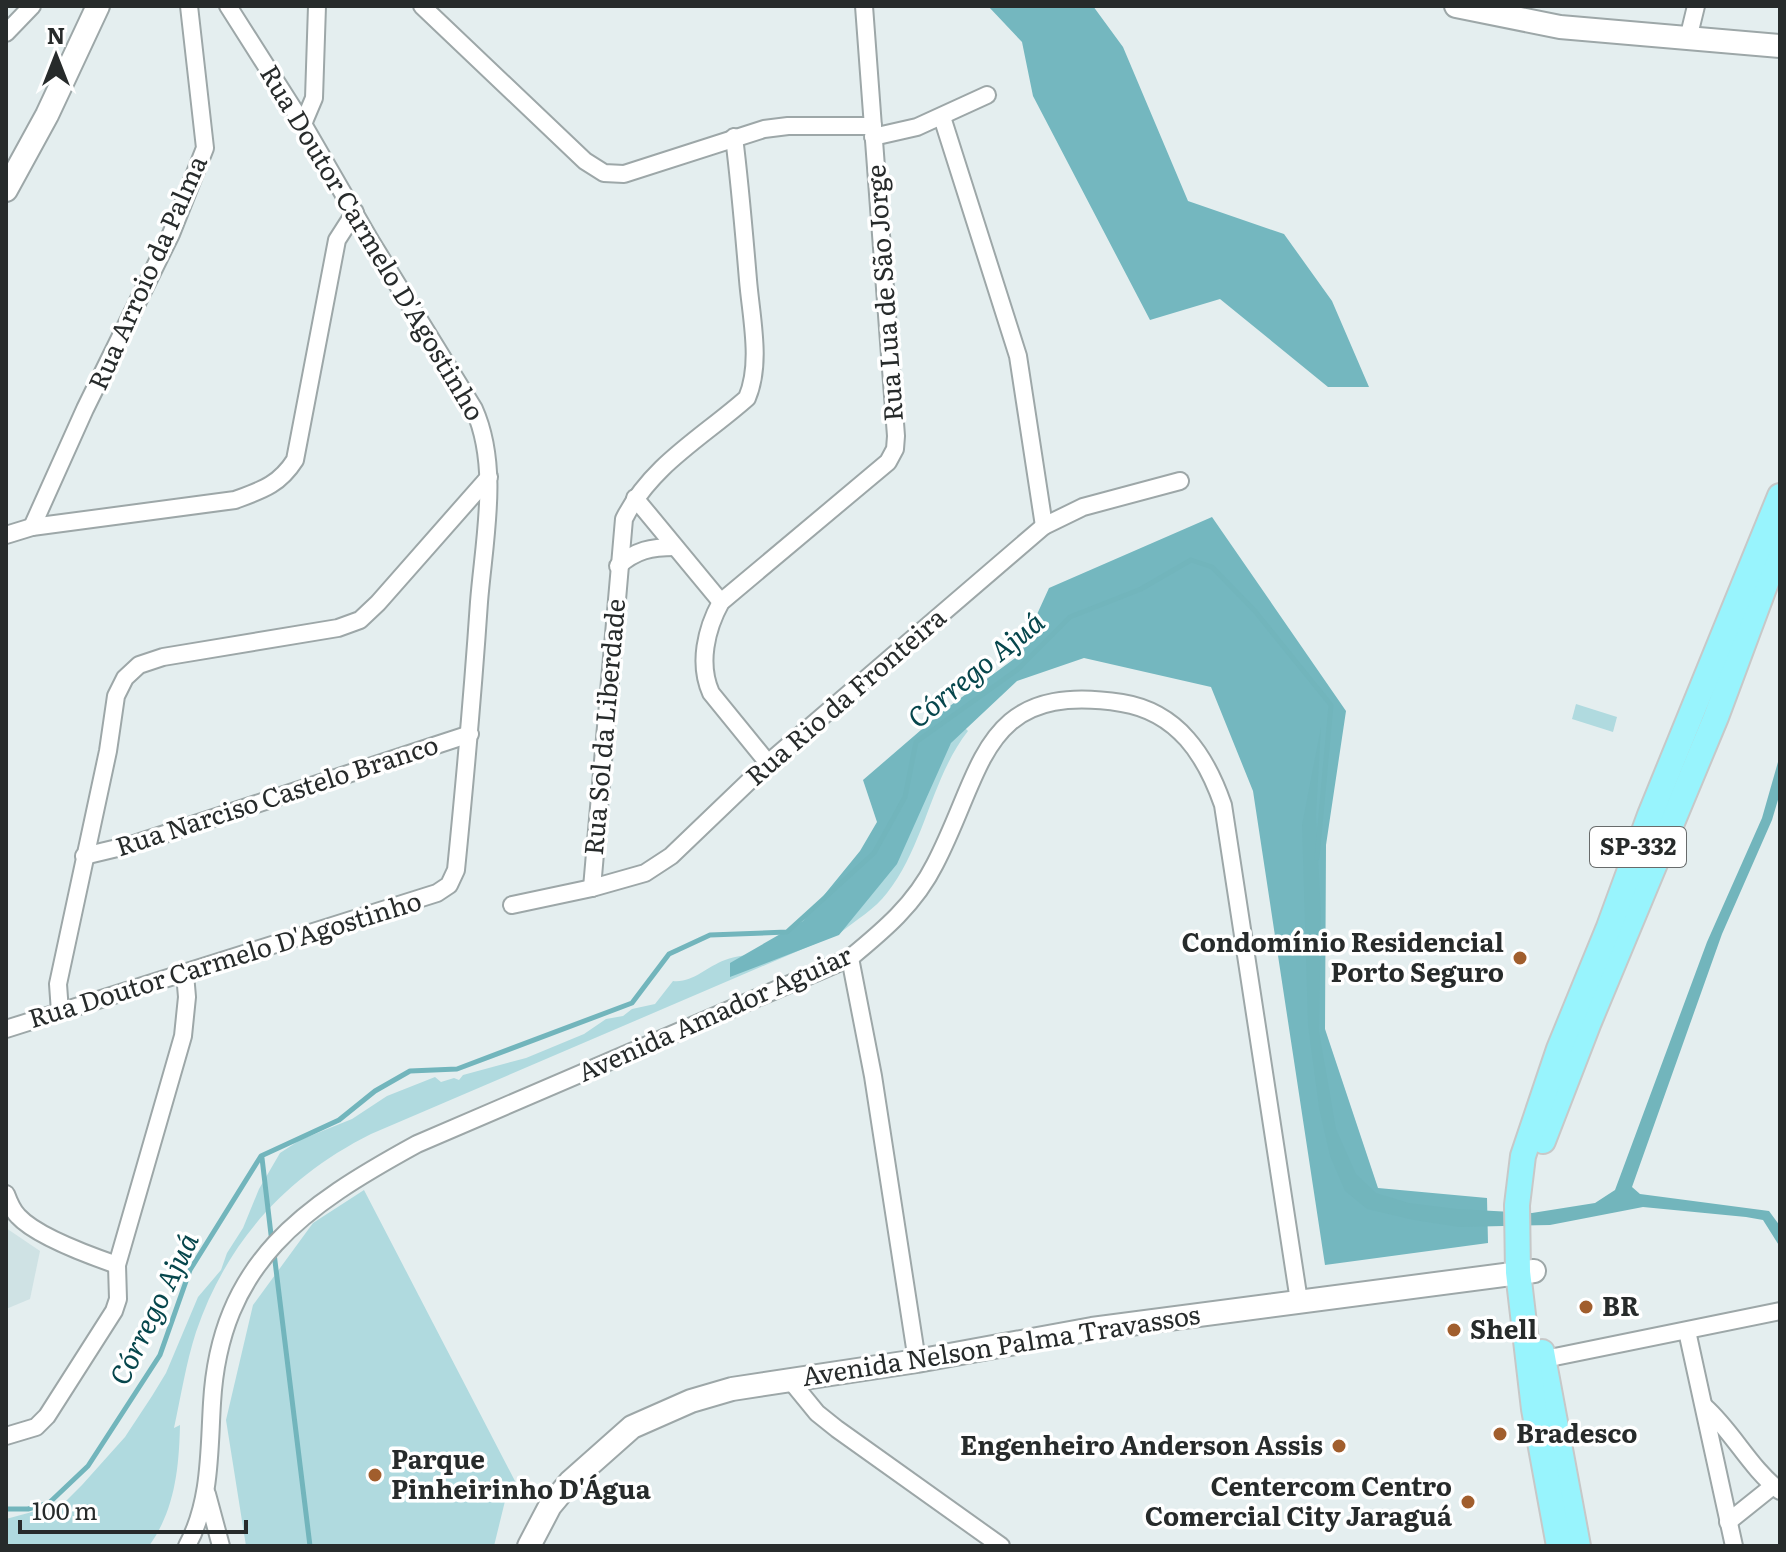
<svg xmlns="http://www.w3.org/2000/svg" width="1786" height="1552" viewBox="0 0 1786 1552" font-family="Literata,serif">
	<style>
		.built { fill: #cfe2e4 }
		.green { fill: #b0dadf }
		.forest { fill: #74b7bf }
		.water { fill: #72b5bc }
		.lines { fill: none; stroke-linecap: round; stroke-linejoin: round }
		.stream { stroke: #72b5bc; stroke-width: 5 }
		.street-casing { stroke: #9da7a8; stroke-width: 20 }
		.secondary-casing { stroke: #9da7a8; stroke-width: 26 }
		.primary-casing { stroke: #c7c8c8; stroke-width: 28 }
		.street { stroke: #fff; stroke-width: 16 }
		.secondary { stroke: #fff; stroke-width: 22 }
		.primary { stroke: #98f4fd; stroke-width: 24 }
		.poi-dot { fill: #a15e2d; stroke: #fff; stroke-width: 3 }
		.labels { text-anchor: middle; stroke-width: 7; stroke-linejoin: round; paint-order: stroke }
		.shield { fill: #fff; stroke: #686b6b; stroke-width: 2 }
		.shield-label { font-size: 24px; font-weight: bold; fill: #272b2b }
		.street-label { font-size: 26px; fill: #272b2b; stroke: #fff }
		.poi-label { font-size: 26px; font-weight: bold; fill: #272b2b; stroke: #fff; text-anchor: start }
		.water-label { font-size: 28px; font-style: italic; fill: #06464c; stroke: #fff }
	</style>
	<rect width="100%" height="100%" fill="#e4eeef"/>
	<path class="built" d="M6,1228L40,1251L30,1299L6,1309Z"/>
	<g class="green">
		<path d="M1576,704L1617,717L1613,732L1572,719Z"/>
		<path d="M964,727L968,731C931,778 925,845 887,893C875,909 856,920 840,933L371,1134C287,1176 227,1241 196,1332C186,1363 181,1396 174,1428L180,1425C179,1468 175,1510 149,1546H6V1519L43,1509L48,1515L53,1512L52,1507L65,1502L82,1485L125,1437L152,1396L166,1373L198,1297L221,1270L227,1253L243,1228L259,1189L280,1153L300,1140L352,1119L387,1096L435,1077L441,1082L454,1078L459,1080L463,1075L526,1058L584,1034L606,1019L623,1016L632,1009L655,1004L673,981C693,983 706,967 725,960C740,954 760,955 776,953Z"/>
		<path d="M364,1190L516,1483L505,1501L494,1546H246L226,1420L253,1305L313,1223Z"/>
	</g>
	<g class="forest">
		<path d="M988,6H1093L1123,47L1188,201L1284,234L1332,301L1369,387H1328L1220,299L1150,320L1033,96L1022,42Z"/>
		<path d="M1212,517L1346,711L1326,845L1325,1029L1378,1188L1487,1198L1488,1243L1325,1265L1253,791L1211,687L1084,658L1017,681L951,743L897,864L839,935L730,977V963L803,921L860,851L877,822L863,780L943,711L1018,656L1049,588Z"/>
	</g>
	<path class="water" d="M1321,727L1316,815L1321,914L1319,1031L1336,1129L1356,1174L1376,1193L1409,1203L1457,1209L1532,1213L1595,1203L1615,1190L1707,942L1762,818L1780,755V793L1772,820L1722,934L1632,1187L1640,1194L1769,1211L1780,1226V1247L1763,1220L1746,1217L1643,1207L1550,1225L1459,1227L1414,1220L1367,1209L1345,1191L1330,1156L1319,1108L1308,1025L1302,825Z"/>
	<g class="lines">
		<g class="stream">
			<path d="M262,1158L272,1243"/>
			<path d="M274,1253L310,1546"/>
			<path d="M6,1509H28L49,1503L88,1466L160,1355L190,1270L261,1156L339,1120L375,1091L410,1071L457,1069L632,1003L669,954L710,935L787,932L874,853L905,797L916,742L1017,670L1070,617L1141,589L1191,560L1212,567L1254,610L1331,705L1317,858"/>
		</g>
		<defs>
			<g id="street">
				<path d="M422,6L585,161L604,173L624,174L764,129L788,126H873"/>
				<path d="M6,33L32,6"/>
				<path d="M1688,39L1696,6"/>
				<path d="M942,117L1018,356L1044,526"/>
				<path d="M303,124L314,98L317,6"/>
				<path d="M873,137L917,127L987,95"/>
				<path d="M635,498L721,602"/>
				<path d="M32,527L85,409L171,234L205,148L189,6"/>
				<path d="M6,535L32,527L235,500C262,490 279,485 295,460L337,240L355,212"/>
				<path d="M618,566C636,550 651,547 675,547"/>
				<path d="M768,763L711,693C698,664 706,629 721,602L888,462L895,449L896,436L864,6"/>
				<path d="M84,856L134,844L470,734"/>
				<path d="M592,888L624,519C651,465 703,437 747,398C762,363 751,317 748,280C744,232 740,185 734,137"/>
				<path d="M512,905L592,888L645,873L671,856L768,763L1044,526L1083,507L1180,481"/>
				<path d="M850,958L873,1076L917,1361"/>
				<path d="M60,1012L58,984L108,751L116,696L125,678L139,665L163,657L338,628L360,620L378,603L489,477"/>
				<path d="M6,1029L437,893L449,885L456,870C465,780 473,691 479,602C484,539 500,467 474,409L370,240L303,124L228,6"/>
				<path d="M6,1194C9,1202 12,1210 18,1216C36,1236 91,1256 117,1265"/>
				<path d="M1687,1331L1734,1546"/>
				<path d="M1535,1361L1780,1311"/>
				<path d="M790,1380L817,1413L837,1429L1001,1546"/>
				<path d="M1705,1407C1733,1432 1750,1468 1780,1491"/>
				<path d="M6,1436L36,1427L47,1416L114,1311L118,1299L117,1265L183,1036L187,997L185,974"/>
				<path d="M207,1494L221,1546"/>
				<path d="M1728,1522L1773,1486"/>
				<path d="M187,1546C211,1502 209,1451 212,1403C220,1262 304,1206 417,1144L850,958C884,930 915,904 935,864C985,768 981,681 1122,703C1178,712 1206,756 1223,805L1299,1301"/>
			</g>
			<g id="secondary">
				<path d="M1456,6L1560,27L1780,46"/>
				<path d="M6,190L47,115L98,6"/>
				<path d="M529,1546L550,1506L570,1482L632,1427L691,1401L732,1389L917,1361L1092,1329L1534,1271"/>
			</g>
			<g id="primary">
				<path d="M1543,1141L1589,1022L1716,717L1780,545"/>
				<path d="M1542,1352L1578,1546"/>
				<path d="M1559,1546L1534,1409L1518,1272L1517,1205L1523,1156L1559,1049L1609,927L1650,815L1780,496"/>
			</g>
		</defs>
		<use href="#street" class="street-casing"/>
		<use href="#secondary" class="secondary-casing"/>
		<use href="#primary" class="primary-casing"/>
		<use href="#street" class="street"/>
		<use href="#secondary" class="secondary"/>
		<use href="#primary" class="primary"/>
	</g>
	<g class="poi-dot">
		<circle cx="1520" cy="958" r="8"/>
		<circle cx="1586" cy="1307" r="8"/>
		<circle cx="1454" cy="1330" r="8"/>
		<circle cx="1500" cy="1434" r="8"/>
		<circle cx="1339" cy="1446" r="8"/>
		<circle cx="375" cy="1475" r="8"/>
		<circle cx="1468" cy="1502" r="8"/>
	</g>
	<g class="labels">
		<rect class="shield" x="1590" y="827" width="96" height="40" rx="6"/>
		<g class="shield-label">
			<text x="1638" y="855">SP-332</text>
		</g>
		<g class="street-label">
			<text transform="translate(372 243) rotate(59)" y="9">Rua Doutor Carmelo D'Agostinho</text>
			<text transform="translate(148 273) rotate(-66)" y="9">Rua Arroio da Palma</text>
			<text transform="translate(885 293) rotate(-94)" y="9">Rua Lua de São Jorge</text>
			<text transform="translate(846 697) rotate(-41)" y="9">Rua Rio da Fronteira</text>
			<text transform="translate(605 727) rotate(-85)" y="9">Rua Sol da Liberdade</text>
			<text transform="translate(277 796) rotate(-18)" y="9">Rua Narciso Castelo Branco</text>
			<text transform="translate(225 960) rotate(-17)" y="9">Rua Doutor Carmelo D'Agostinho</text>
			<text transform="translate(715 1014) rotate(-24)" y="9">Avenida Amador Aguiar</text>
			<text transform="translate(1001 1346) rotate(-9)" y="9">Avenida Nelson Palma Travassos</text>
		</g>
		<g class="poi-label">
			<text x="1504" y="952" text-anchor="end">Condomínio Residencial<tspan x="1504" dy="30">Porto Seguro</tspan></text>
			<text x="1602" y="1316">BR</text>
			<text x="1470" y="1339">Shell</text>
			<text x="1516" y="1443">Bradesco</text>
			<text x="1323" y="1455" text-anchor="end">Engenheiro Anderson Assis</text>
			<text x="391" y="1469">Parque<tspan x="391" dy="30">Pinheirinho D'Água</tspan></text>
			<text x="1452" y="1496" text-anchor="end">Centercom Centro<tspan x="1452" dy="30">Comercial City Jaraguá</tspan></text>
		</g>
		<g class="water-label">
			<text transform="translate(976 670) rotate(-39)" y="10">Córrego Ajuá</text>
			<text transform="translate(154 1309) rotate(-64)" y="10">Córrego Ajuá</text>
		</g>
	</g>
	<rect width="1786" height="1552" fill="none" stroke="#272b2b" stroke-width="16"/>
	<g transform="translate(56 56)" stroke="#ffffff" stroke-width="6" paint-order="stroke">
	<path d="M0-6L14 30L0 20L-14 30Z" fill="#272b2b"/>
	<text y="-12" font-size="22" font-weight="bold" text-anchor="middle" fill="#272b2b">N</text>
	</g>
	<path d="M20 1520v12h226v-12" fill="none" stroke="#272b2b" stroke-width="4"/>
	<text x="32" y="1520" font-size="24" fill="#272b2b" stroke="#ffffff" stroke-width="6" paint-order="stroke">100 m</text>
</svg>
